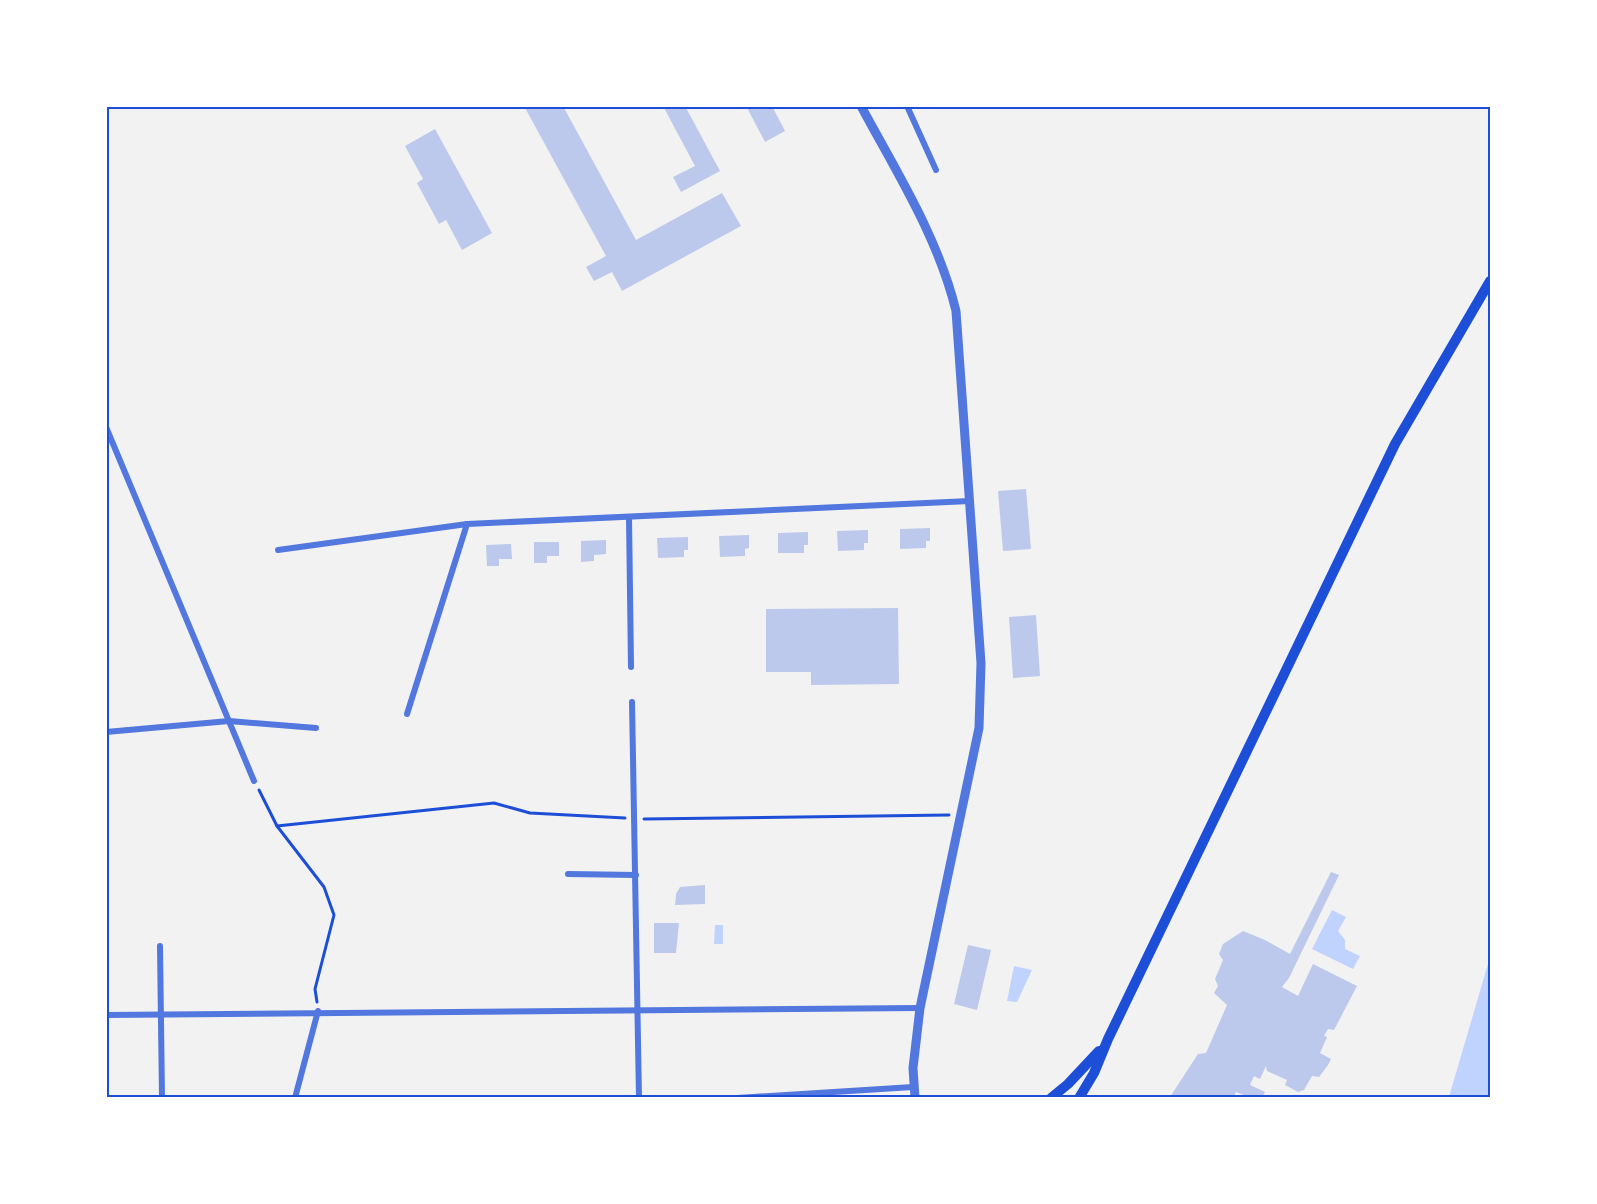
<svg xmlns="http://www.w3.org/2000/svg" width="1597" height="1204" viewBox="0 0 1597 1204" font-family="Figtree,sans-serif">
	<style>
		.water { fill: #bfd3fe }
		.building { fill: #bdc9ec }
		.lines { fill: none; stroke-linecap: round; stroke-linejoin: round }
		.path { stroke: #1d4ed8; stroke-width: 3 }
		.minor { stroke: #5277de; stroke-width: 6 }
		.tertiary { stroke: #5277de; stroke-width: 9 }
		.secondary { stroke: #1d4ed8; stroke-width: 10 }
		.neatline { fill: none; stroke: #1d4ed8; stroke-width: 2 }
	</style>
	<rect width="100%" height="100%" fill="#f2f2f2"/>
	<g class="water">
		<path d="M1332,910L1346,917L1338,931L1345,940V949L1360,956L1353,969L1312,949Z"/>
		<path d="M715,925H723V944H714Z"/>
		<path d="M1490,957V1097H1449Z"/>
		<path d="M1014,966L1032,970L1017,1002L1007,1001Z"/>
	</g>
	<g class="building">
		<path d="M524,106H563L636,240L722,193L741,226L622,291L612,272L594,281L586,267L606,256Z"/>
		<path d="M663,106H685L720,171L681,192L673,177L695,166Z"/>
		<path d="M746,106H772L785,131L765,142Z"/>
		<path d="M435,129L492,233L462,250L446,220L439,224L417,183L423,179L405,146Z"/>
		<path d="M1026,489L1031,549L1003,551L998,491Z"/>
		<path d="M930,528V541H926V548L900,549V529Z"/>
		<path d="M868,530V543H864V550L838,551L837,531Z"/>
		<path d="M808,532V545H804V553H778V533Z"/>
		<path d="M749,535V548L745,549V556L720,557L719,536Z"/>
		<path d="M688,537V550H684V557L658,558L657,538Z"/>
		<path d="M606,540V554L594,555V561L581,562V541Z"/>
		<path d="M534,542H559V556H547V563H534Z"/>
		<path d="M511,544L512,559H499V566H487L486,545Z"/>
		<path d="M898,608L899,684L811,685V672H766V609Z"/>
		<path d="M1036,615L1040,676L1013,678L1009,617Z"/>
		<path d="M1331,872L1339,875L1289,978L1282,987L1298,996L1313,964L1357,986L1334,1030L1328,1029L1324,1036L1327,1037L1320,1053L1331,1059L1328,1065L1319,1077L1312,1076L1304,1090L1298,1092L1285,1085L1287,1080L1267,1071L1266,1066L1260,1079L1254,1076L1250,1085L1265,1092L1262,1098H1251L1236,1092L1233,1098L1170,1097L1198,1054L1206,1053L1227,1005L1214,993L1218,986L1215,979L1223,960L1219,954L1223,944L1243,931L1265,940L1290,954Z"/>
		<path d="M705,885V904L675,905L676,894L680,887Z"/>
		<path d="M654,923H679L676,953H654Z"/>
		<path d="M968,945L991,950L977,1010L954,1004Z"/>
	</g>
	<g class="lines">
		<g class="path">
			<path d="M259,790L277,826L324,887L334,915L315,989L317,1002"/>
			<path d="M644,819L949,815"/>
			<path d="M277,826L494,803L530,813L625,818"/>
		</g>
		<g class="minor">
			<path d="M907,106L936,170"/>
			<path d="M106,427L254,781"/>
			<path d="M629,517L631,667"/>
			<path d="M278,550L467,524L970,501"/>
			<path d="M632,702L639,1098"/>
			<path d="M407,714L467,524"/>
			<path d="M106,732L229,721L316,728"/>
			<path d="M568,874L636,875"/>
			<path d="M160,946L162,1098"/>
			<path d="M106,1015L920,1008"/>
			<path d="M295,1098L318,1011"/>
			<path d="M737,1098L913,1087"/>
		</g>
		<path class="tertiary" d="M861,106C897,173 938,237 956,311L981,663L979,728L920,1008L913,1068L915,1098"/>
		<g class="secondary">
			<path d="M1051,1098L1068,1084L1099,1051"/>
			<path d="M1079,1098L1094,1073L1108,1039L1395,444L1490,281"/>
		</g>
	</g>
	<rect width="1597" height="1204" fill="none" stroke="#ffffff" stroke-width="216"/>
	<rect x="108" y="108" width="1381" height="988" class="neatline"/>
</svg>
